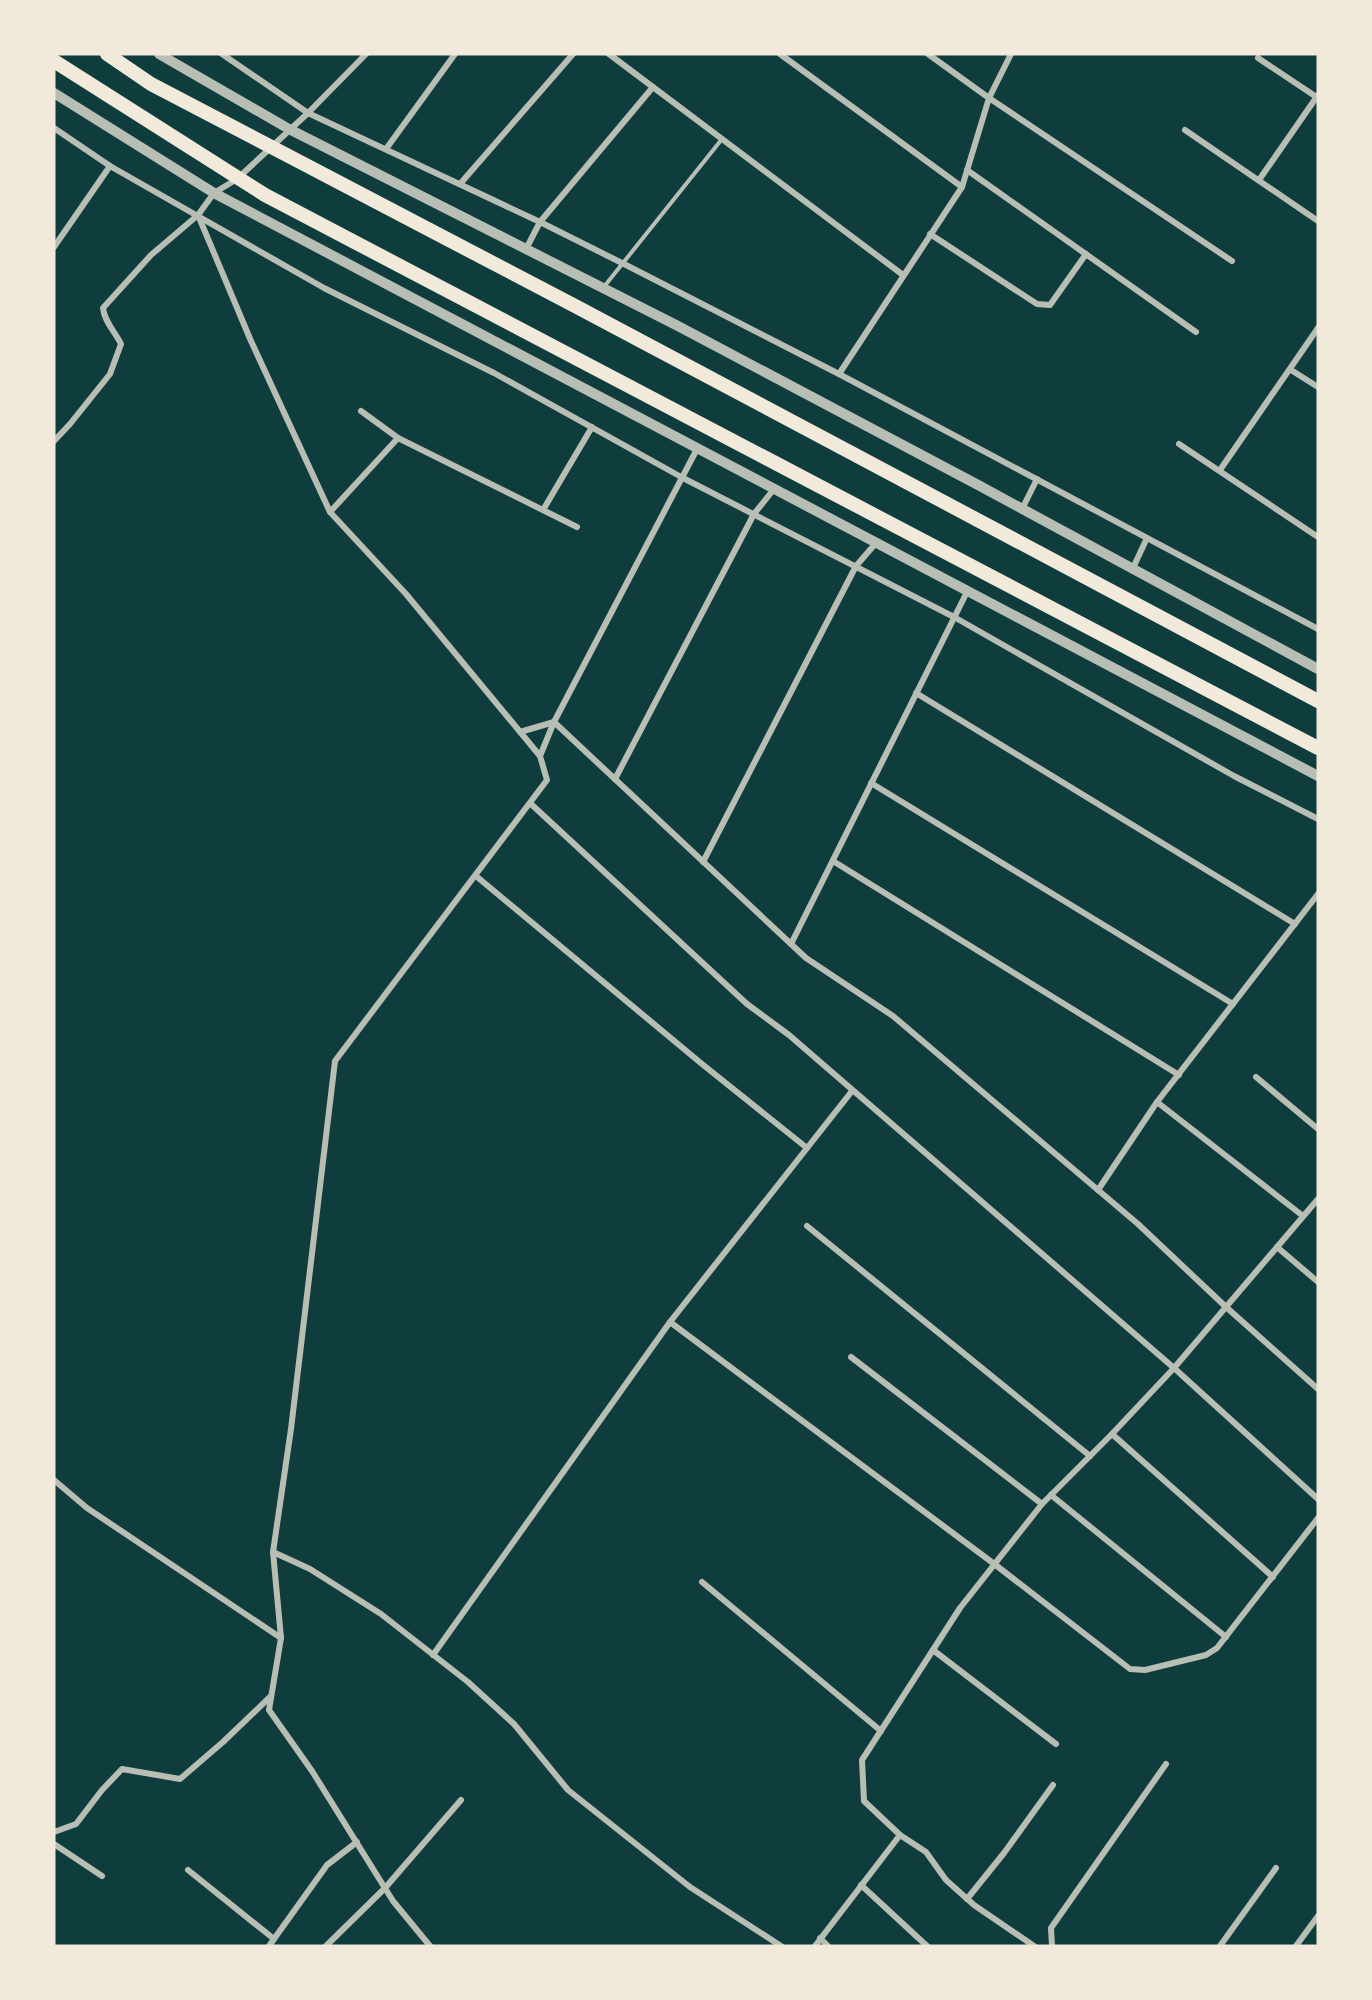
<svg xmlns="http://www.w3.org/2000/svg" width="1372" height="2000" viewBox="0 0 1372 2000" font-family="Helvetica,sans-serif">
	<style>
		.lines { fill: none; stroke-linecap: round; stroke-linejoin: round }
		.service { stroke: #b8beb3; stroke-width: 4 }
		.minor { stroke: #b8beb3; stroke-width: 6 }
		.tertiary { stroke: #b8beb3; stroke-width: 10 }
		.trunk { stroke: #f1e9da; stroke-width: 14 }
	</style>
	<rect width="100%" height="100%" fill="#0f3d3e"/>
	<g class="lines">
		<path class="service" d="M603,288L722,139"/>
		<g class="minor">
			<path d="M222,54L308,113L540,222L624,264L839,374L1318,629"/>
			<path d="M366,54L308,113L237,179L214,193L198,215L251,341L330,512L406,594L540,756L547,780L335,1061L291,1429L273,1552L281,1638L269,1710L312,1771L393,1901L430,1946"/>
			<path d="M609,54L903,275"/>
			<path d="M780,54L962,187"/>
			<path d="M1011,54L989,98L1232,261"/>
			<path d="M1258,58L1318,98"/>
			<path d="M54,128L110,166L324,288L494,373L683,478L954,617L1234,776L1318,819"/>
			<path d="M1185,130L1318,221"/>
			<path d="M386,149L455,54"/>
			<path d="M967,170L1196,332"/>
			<path d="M1259,180L1318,95"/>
			<path d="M460,184L573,54"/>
			<path d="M930,234L1037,304L1050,305L1086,254"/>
			<path d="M54,247L110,166"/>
			<path d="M526,249L540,222L653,87"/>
			<path d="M1291,370L1318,387"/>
			<path d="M839,374L962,187L989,98L928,54"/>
			<path d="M361,411L398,438L577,527"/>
			<path d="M54,441L70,424L110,374L121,344C115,332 104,321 103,308L151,255L198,215"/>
			<path d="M1179,444L1318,537"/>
			<path d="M1220,470L1318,328"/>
			<path d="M1022,509L1037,479"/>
			<path d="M543,510L592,427"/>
			<path d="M330,512L398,438"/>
			<path d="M1133,568L1147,538"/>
			<path d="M916,693L1295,924"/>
			<path d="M554,722L806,958L893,1016L1138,1224L1226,1307L1318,1389"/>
			<path d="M520,732L554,722"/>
			<path d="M540,756L554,722L697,449"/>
			<path d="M615,779L754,514L774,489"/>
			<path d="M871,783L1233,1004"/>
			<path d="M531,804L747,1004L789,1035L1174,1368L1318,1499"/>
			<path d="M833,861L1179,1075"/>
			<path d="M703,862L856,566L876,543"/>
			<path d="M476,876L702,1064L807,1148"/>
			<path d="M791,944L967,592"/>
			<path d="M1256,1077L1318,1129"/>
			<path d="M1157,1102L1303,1216"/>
			<path d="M1098,1190L1157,1102L1318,894"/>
			<path d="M807,1226L1090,1456"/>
			<path d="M1277,1247L1318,1282"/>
			<path d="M670,1322L993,1563L1130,1669L1145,1670L1206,1655L1217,1648L1318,1518"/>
			<path d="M851,1357L1042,1504"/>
			<path d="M1112,1434L1273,1577"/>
			<path d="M54,1480L87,1508L281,1638"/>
			<path d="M1051,1495L1226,1637"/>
			<path d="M273,1552L310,1569L381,1614L468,1682L514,1724L568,1790L690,1887L781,1946"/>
			<path d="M702,1582L881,1731"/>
			<path d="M933,1650L1056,1744"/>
			<path d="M433,1655L670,1322L852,1091"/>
			<path d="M54,1832L76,1824L102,1790L122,1769L180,1779L223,1742L271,1696"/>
			<path d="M54,1844L102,1876"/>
			<path d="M188,1870L274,1939"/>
			<path d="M861,1885L927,1946"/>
			<path d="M967,1899L1004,1853L1053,1785"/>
			<path d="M820,1938L828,1946"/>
			<path d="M269,1946L327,1865L357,1842"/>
			<path d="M326,1946L385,1888L461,1800"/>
			<path d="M815,1946L900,1835"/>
			<path d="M1034,1946L974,1905L946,1880L926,1852L900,1835L864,1801L862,1760L960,1608L1042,1504L1112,1434L1174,1368L1318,1199"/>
			<path d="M1052,1946L1051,1928L1166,1764"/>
			<path d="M1220,1946L1276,1868"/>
			<path d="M1296,1946L1318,1916"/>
		</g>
		<g class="tertiary">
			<path d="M159,54L289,129L678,326L980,486L1318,669"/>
			<path d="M54,93L214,193L1318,776"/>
		</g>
		<g class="trunk">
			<path d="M107,54L151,84L577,307L1318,701"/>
			<path d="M54,61L265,195L1318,748"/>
		</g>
	</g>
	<rect width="1372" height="2000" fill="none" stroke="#f1e9da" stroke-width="111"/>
</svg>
